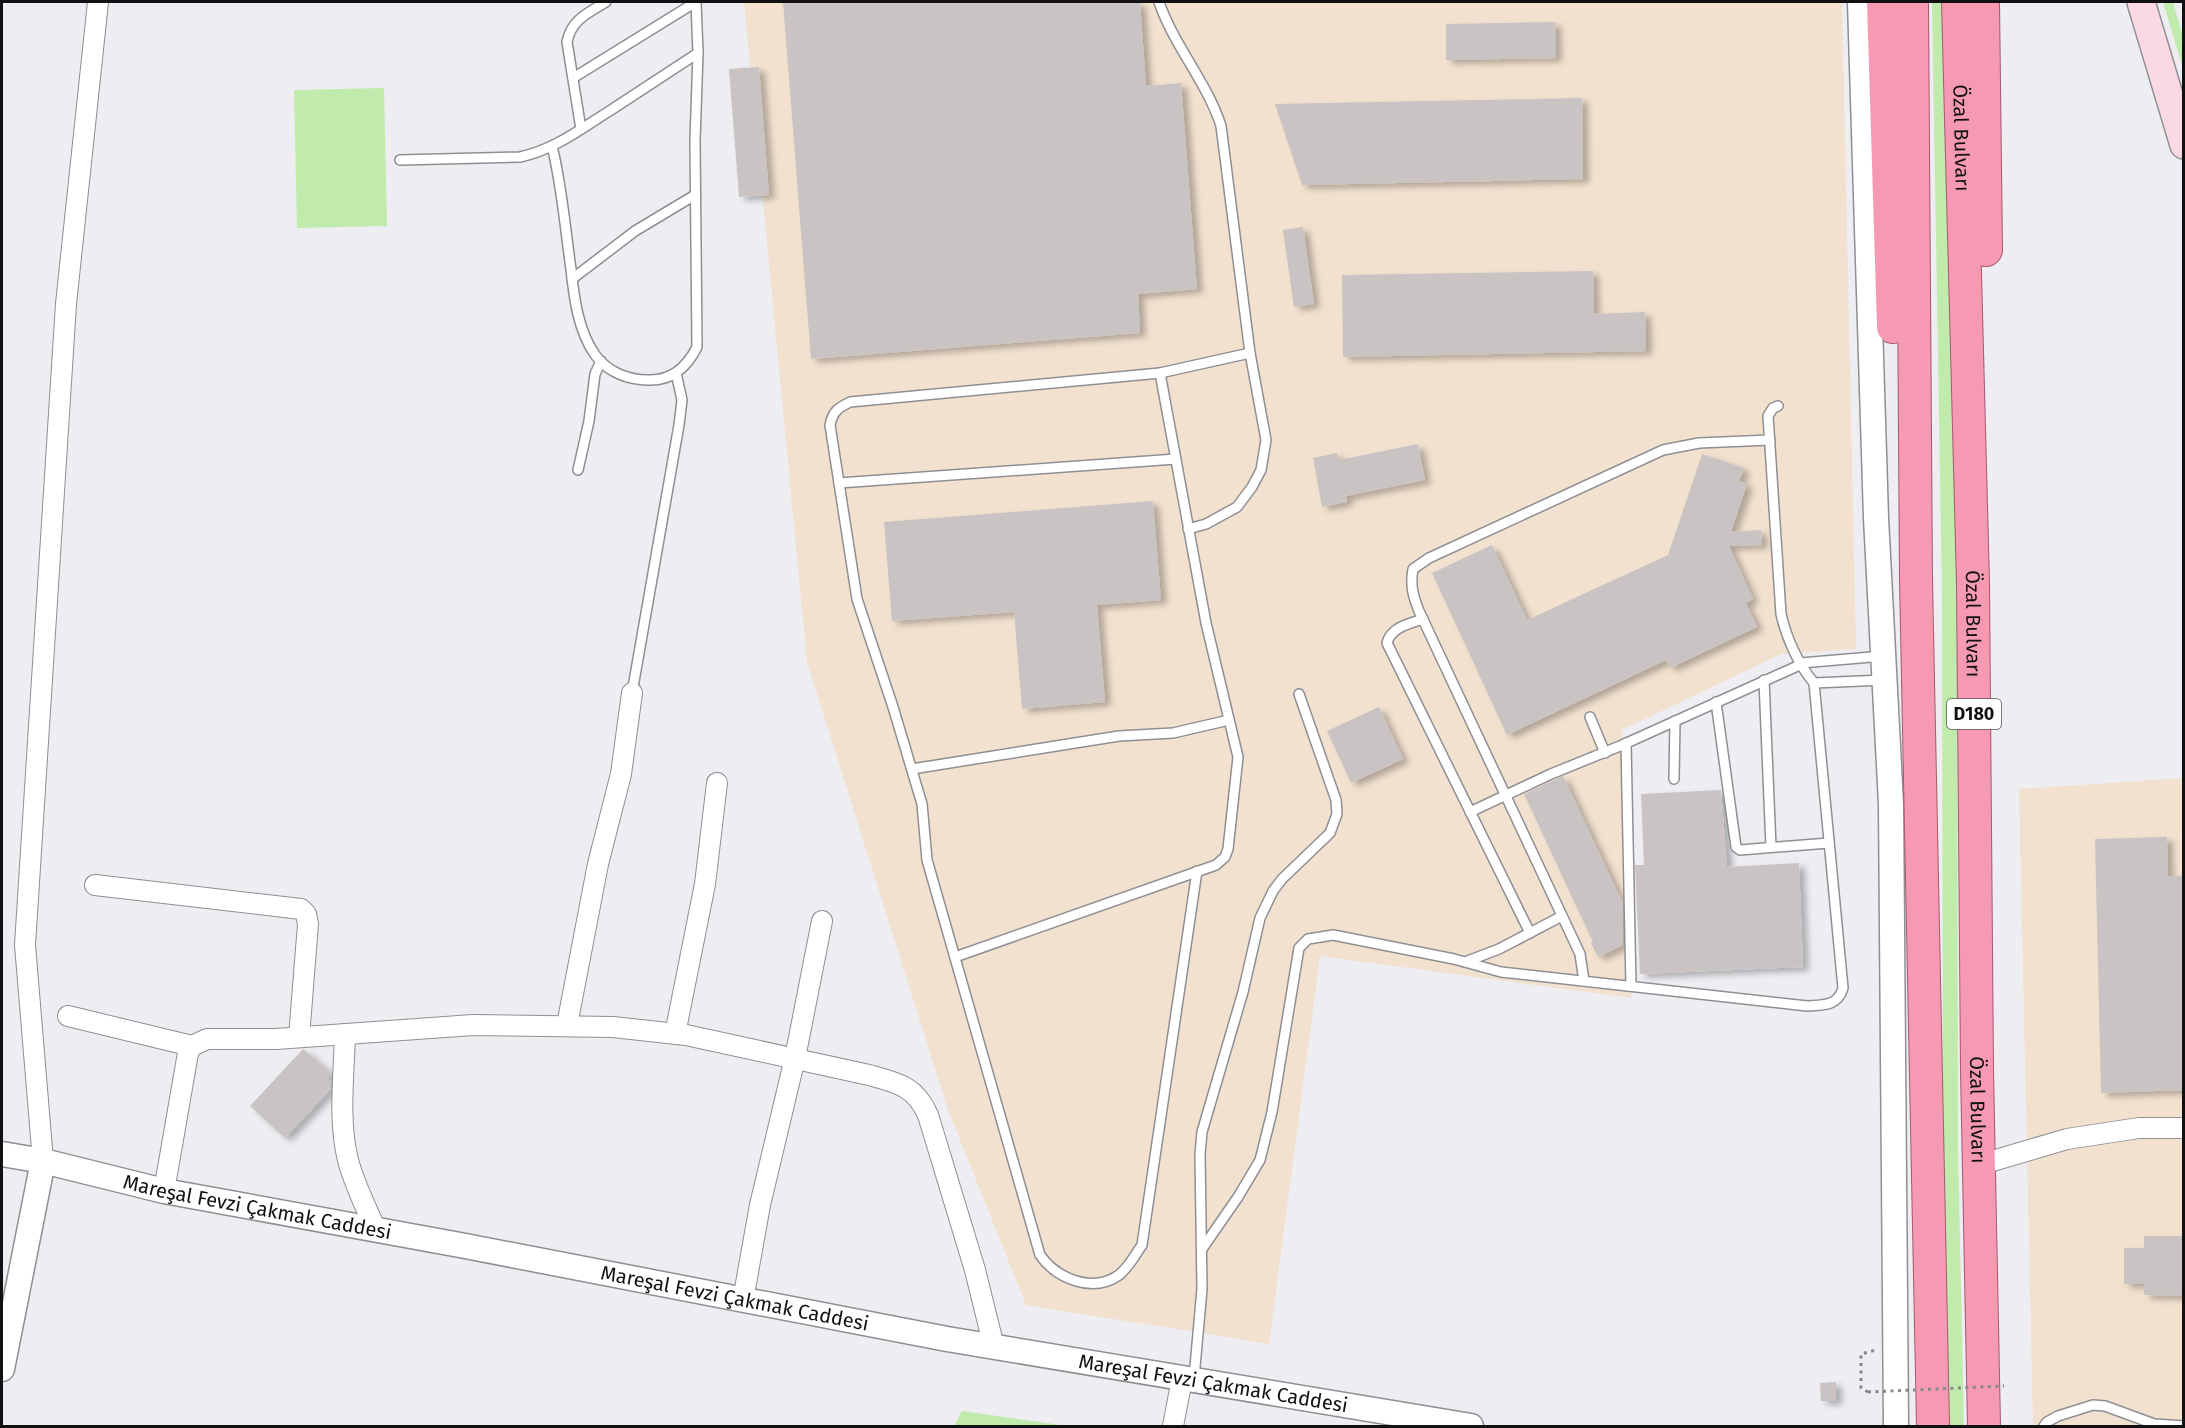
<svg xmlns="http://www.w3.org/2000/svg" width="2185" height="1428" viewBox="0 0 2185 1428" font-family="'Fira Sans',sans-serif">
	<style>
		.industrial { fill: #f2e1cf }
		.green { fill: #c0ebac }
		.building { fill: #c9c4c3; filter: url(#shadow) }
		.lines { fill: none; stroke-linecap: round; stroke-linejoin: round }
		.service-casing { stroke: #8f8f93; stroke-width: 12 }
		.minor-casing { stroke: #8f8f93; stroke-width: 22 }
		.tertiary-casing { stroke: #8f8f93; stroke-width: 27 }
		.secondary-casing { stroke: #8f8f93; stroke-width: 30 }
		.trunk-casing { stroke: #a4596f; stroke-width: 34 }
		.path { stroke: #87878a; stroke-width: 3; stroke-dasharray: 3 4.5; stroke-linecap: butt }
		.service { stroke: #fff; stroke-width: 9 }
		.minor { stroke: #fff; stroke-width: 20 }
		.tertiary { stroke: #fff; stroke-width: 24 }
		.secondary { stroke: #fbd9e3; stroke-width: 27 }
		.trunk { stroke: #f69ab4; stroke-width: 32 }
		.path-bridge { stroke: #87878a; stroke-width: 3; stroke-dasharray: 3 4.5; stroke-linecap: butt }
		.labels { text-anchor: middle; stroke-width: 4.5; stroke-linejoin: round; paint-order: stroke }
		.shield { fill: #fff; stroke: #58585a; stroke-width: 1.5 }
		.shield-label { font-size: 18px; font-weight: bold; fill: #111113 }
		.street-label { font-size: 20px; fill: #111113; stroke: #fff }
	</style>
	<defs>
		<filter id="shadow"><feDropShadow dx="6" dy="4" stdDeviation="3" flood-color="#0004"/></filter>
	</defs>
	<rect width="100%" height="100%" fill="#ededf2"/>
	<g class="industrial">
		<path d="M744,2H1842L1856,649L1781,654L1622,730L1631,998L1320,956L1269,1344L1026,1305L948,1110L807,662Z"/>
		<path d="M2183,778V1426H2033L2019,789Z"/>
	</g>
	<g class="green">
		<path d="M1932,2H1947L1957,598L1958,1150L1964,1426H1949L1943,1145L1942,591Z"/>
		<path d="M2163,2H2173L2183,37V68Z"/>
		<path d="M384,88L387,226L297,228L294,90Z"/>
		<path d="M962,1411L1068,1426H954Z"/>
	</g>
	<g class="building">
		<path d="M783,2H1140L1146,86L1181,83L1197,289L1138,294L1140,333L811,359Z"/>
		<path d="M1555,22L1556,58L1446,60V24Z"/>
		<path d="M759,67L769,195L739,197L729,69Z"/>
		<path d="M1582,98L1583,179L1302,185L1275,104Z"/>
		<path d="M1303,227L1314,304L1294,307L1283,230Z"/>
		<path d="M1593,271L1594,314L1645,312L1646,351L1343,357L1342,275Z"/>
		<path d="M1418,444L1425,480L1346,496L1347,502L1322,507L1313,458L1337,453L1339,460Z"/>
		<path d="M1702,454L1744,468L1739,481L1747,484L1731,532L1761,530L1762,545L1729,546L1753,599L1746,603L1757,627L1670,668L1666,660L1507,735L1432,573L1492,545L1527,620L1668,555Z"/>
		<path d="M1153,501L1161,600L1097,605L1105,702L1022,709L1014,612L892,621L884,522Z"/>
		<path d="M1379,707L1403,759L1351,783L1327,731Z"/>
		<path d="M1563,776L1623,904V945L1598,957L1591,943L1593,942L1524,794Z"/>
		<path d="M1721,790L1727,867L1799,863L1803,967L1640,974L1635,865H1644L1641,794Z"/>
		<path d="M2167,837L2168,876H2184V1090L2101,1093L2095,839Z"/>
		<path d="M303,1049L331,1073L328,1079L331,1081V1089L285,1138L250,1106Z"/>
		<path d="M2144,1236H2184V1296L2144,1295V1284H2124V1248H2144Z"/>
		<path d="M1836,1382V1401H1821L1820,1383Z"/>
	</g>
	<g class="lines">
		<defs>
			<g id="service">
				<path d="M1159,2C1174,46 1207,82 1221,126L1250,353L1266,440L1261,470L1252,487L1237,507L1206,524L1188,529"/>
				<path d="M573,78L696,2"/>
				<path d="M581,129L567,42C571,20 588,13 606,2"/>
				<path d="M552,146C562,186 565,228 571,269C574,297 578,332 596,356C608,372 628,380 648,380C672,381 687,367 697,347L695,140L698,53L696,2"/>
				<path d="M400,160L520,157C554,150 582,128 611,110C640,91 669,72 698,53"/>
				<path d="M572,279L635,231L695,195"/>
				<path d="M1778,406L1773,408L1768,416L1781,614C1786,637 1798,664 1814,683L1884,680"/>
				<path d="M578,470L589,421L595,374L601,361"/>
				<path d="M839,483L1176,459"/>
				<path d="M1423,619C1409,624 1391,627 1387,643L1530,933"/>
				<path d="M1801,663L1883,656"/>
				<path d="M1764,680L1771,847"/>
				<path d="M632,693L679,425L682,400L676,373"/>
				<path d="M1716,702L1736,847L1740,850L1829,843"/>
				<path d="M1590,717L1605,753"/>
				<path d="M1626,743L1631,986"/>
				<path d="M912,769L1119,736L1173,733L1229,720"/>
				<path d="M1674,779L1675,721"/>
				<path d="M1470,812L1551,774L1620,746L1802,664"/>
				<path d="M1197,871L1142,1245C1135,1255 1129,1267 1119,1275C1092,1294 1056,1278 1040,1255L927,860L922,804L893,707L857,599L830,425C833,411 838,408 850,402L1160,373L1250,353"/>
				<path d="M955,957L1216,865L1225,857L1228,849L1238,757L1206,623L1160,373"/>
				<path d="M1465,962L1499,949L1562,916"/>
				<path d="M1584,981L1580,954L1419,611C1413,596 1410,585 1413,569L1429,558L1663,450L1699,443L1770,440"/>
				<path d="M1202,1249L1238,1197L1260,1160L1272,1112L1299,948L1308,939L1333,935L1454,959L1501,972L1807,1006C1824,1005 1838,1006 1843,988L1814,683"/>
				<path d="M1194,1378L1202,1289L1200,1154L1202,1132L1243,992L1260,918L1273,891L1282,879L1330,833L1337,814L1336,800L1299,694"/>
				<path d="M2044,1426L2047,1422L2058,1416L2093,1405L2105,1406L2154,1424L2184,1426"/>
			</g>
			<g id="minor">
				<path d="M95,885L301,909L306,914L308,924L299,1037"/>
				<path d="M68,1016L192,1046"/>
				<path d="M567,1025L598,864L621,774L632,693"/>
				<path d="M345,1034C344,1075 338,1120 348,1160C354,1184 366,1207 376,1230"/>
				<path d="M675,1034L705,884L717,783"/>
				<path d="M43,1161L25,945L66,304L98,2"/>
				<path d="M1979,1165L2067,1139L2139,1128H2184"/>
				<path d="M164,1191L188,1053L192,1046L207,1039H276L473,1025L613,1027L686,1035L869,1075C898,1083 915,1086 928,1115L975,1270L994,1347"/>
				<path d="M743,1300L760,1205L795,1058L822,921"/>
				<path d="M1173,1426L1182,1379"/>
			</g>
			<g id="tertiary">
				<path d="M1860,2L1876,518L1891,804L1896,1426"/>
				<path id="s1" d="M2,1154L43,1161L164,1191L460,1245L947,1339L1471,1426"/>
				<path d="M2,1369L43,1161"/>
			</g>
			<path id="secondary" d="M2141,2L2184,145"/>
			<g id="trunk">
				<path d="M1883,2L1893,327"/>
				<path d="M1912,2L1916,580L1933,1426"/>
				<path id="s2" d="M1958,2L1973,583L1977,1070L1984,1426"/>
				<path d="M1983,2L1986,250"/>
			</g>
		</defs>
		<use href="#service" class="service-casing"/>
		<use href="#minor" class="minor-casing"/>
		<use href="#tertiary" class="tertiary-casing"/>
		<use href="#secondary" class="secondary-casing"/>
		<use href="#trunk" class="trunk-casing"/>
		<path class="path" d="M1868,1392L1861,1388V1354L1876,1350"/>
		<use href="#service" class="service"/>
		<use href="#minor" class="minor"/>
		<use href="#tertiary" class="tertiary"/>
		<use href="#secondary" class="secondary"/>
		<use href="#trunk" class="trunk"/>
		<path class="path-bridge" d="M1868,1392L2004,1386"/>
	</g>
	<g class="labels">
		<rect class="shield" x="1947" y="699" width="54" height="30" rx="4.5"/>
		<g class="shield-label">
			<text x="1974" y="720">D180</text>
		</g>
		<g class="street-label">
			<text dy="7" stroke="none"><textPath href="#s2" startOffset="136">Özal Bulvarı</textPath></text>
			<text dy="7" stroke="none"><textPath href="#s2" startOffset="622">Özal Bulvarı</textPath></text>
			<text dy="7" stroke="none"><textPath href="#s2" startOffset="1108">Özal Bulvarı</textPath></text>
			<text dy="7" stroke="none"><textPath href="#s1" startOffset="261">Mareşal Fevzi Çakmak Caddesi</textPath></text>
			<text dy="7" stroke="none"><textPath href="#s1" startOffset="747">Mareşal Fevzi Çakmak Caddesi</textPath></text>
			<text dy="7" stroke="none"><textPath href="#s1" startOffset="1233">Mareşal Fevzi Çakmak Caddesi</textPath></text>
		</g>
	</g>
	<rect width="2185" height="1428" fill="none" stroke="#111113" stroke-width="6"/>
</svg>
